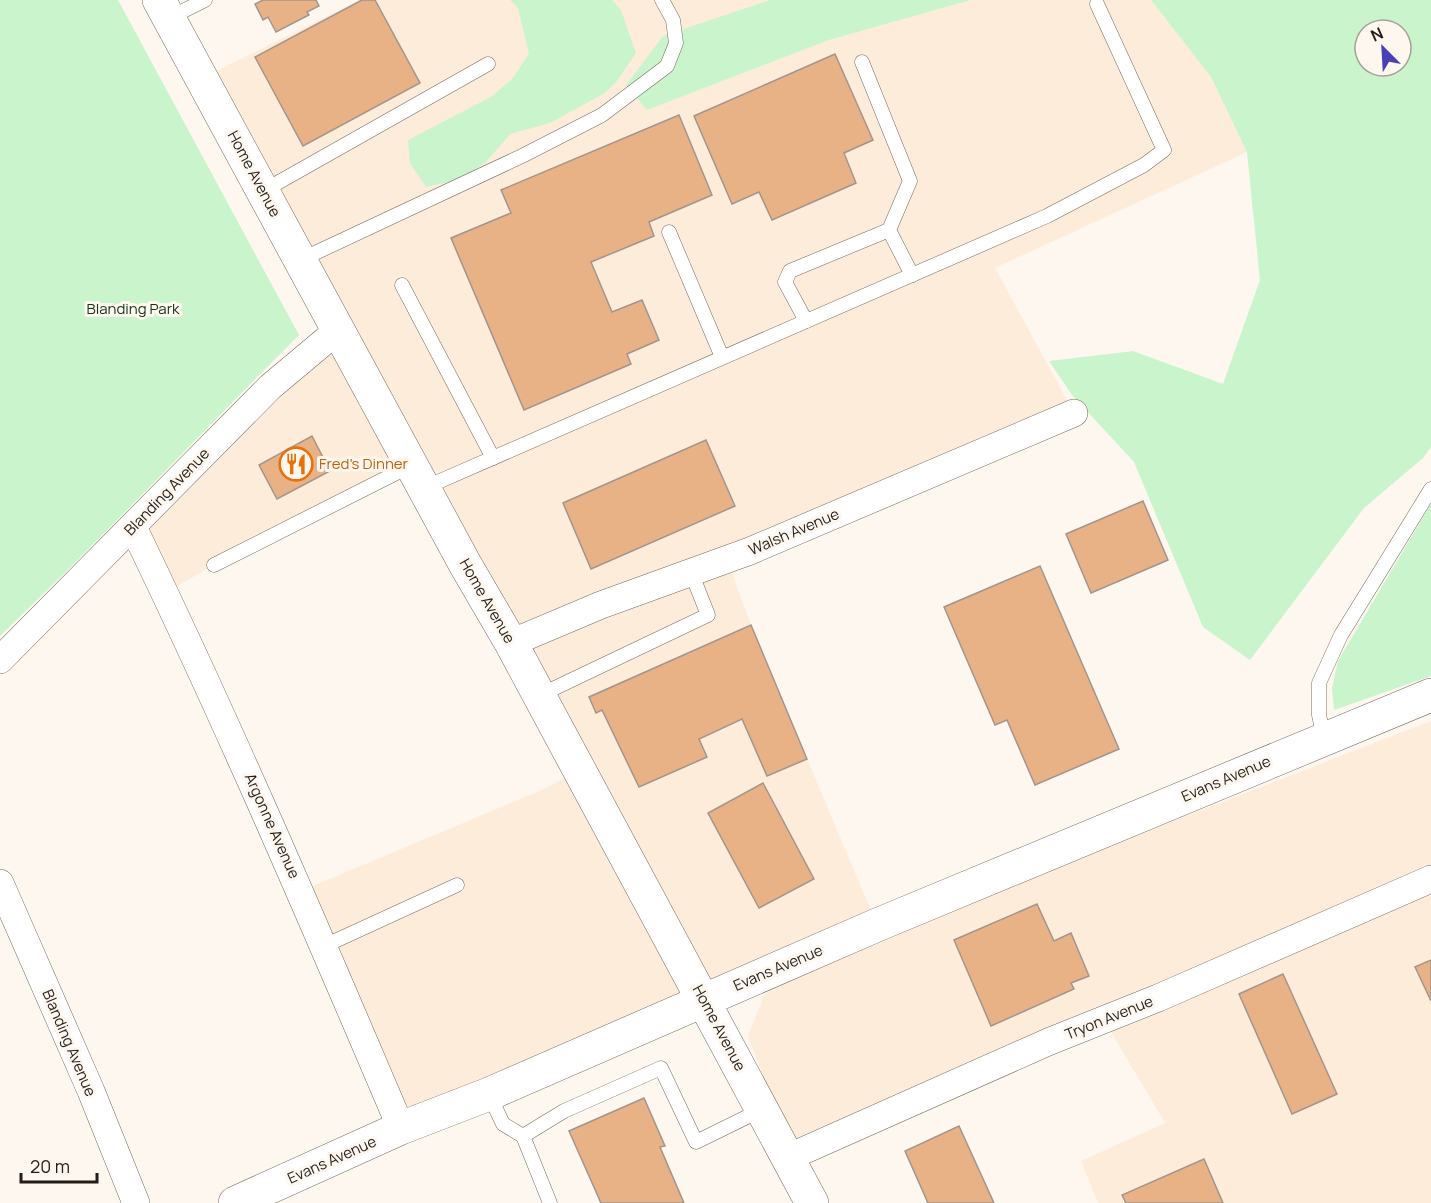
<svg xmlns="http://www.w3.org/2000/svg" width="1431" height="1203" viewBox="0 0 1431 1203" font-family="Manrope,sans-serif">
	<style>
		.built { fill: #fdecda }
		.green { fill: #c9f4cc; fill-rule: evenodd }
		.building { fill: #e9b186; stroke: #a2958c; stroke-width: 1.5 }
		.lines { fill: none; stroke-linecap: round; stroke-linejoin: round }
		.service-casing { stroke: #756b61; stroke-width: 15 }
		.minor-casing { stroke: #756b61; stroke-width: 28 }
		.tertiary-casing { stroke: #756b61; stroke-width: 34 }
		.service { stroke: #fff; stroke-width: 14 }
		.minor { stroke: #fff; stroke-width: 27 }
		.tertiary { stroke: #fff; stroke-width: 33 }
		.labels { text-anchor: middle; stroke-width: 6; stroke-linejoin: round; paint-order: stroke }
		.street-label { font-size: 15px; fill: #211d19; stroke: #fef7f0 }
		.park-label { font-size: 15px; fill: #0f3516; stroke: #fef7f0 }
		.food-label { font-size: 15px; fill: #c56008; stroke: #fef7f0; text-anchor: start }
	</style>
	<rect width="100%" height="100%" fill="#fef7f0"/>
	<g class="built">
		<path d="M359,0H770L726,17L647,110L829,40L971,0H1151L1211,77L1247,152L995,268L1074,413L727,559L751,625L877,925L401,1128L301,891L544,789L578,771L412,465L214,565L165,593L133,527L338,330L193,83Z"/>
		<path d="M1431,721V1203H1098L1081,1161L1165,1123L1111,1032L1105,1009L798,1146L766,1084L748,1035L764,996L790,970Z"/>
	</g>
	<g class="green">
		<path d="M0,0H118L299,335C199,435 102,538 0,636Z"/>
		<path d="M510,0H612L621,10L636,53L617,81L605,93L550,123L510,134L486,162L462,179L426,187L410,163L408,140L491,97L512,79L529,54L518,8Z"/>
		<path d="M770,0H971L829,40L647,110L626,85L663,36Z"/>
		<path d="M1151,0H1431V447L1423,458L1364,508L1250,660L1203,627L1134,462L1072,395L1049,361L1133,351L1223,384L1260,280L1247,152L1211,77ZM1365,30H1401V66H1365Z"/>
		<path d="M1431,504V676L1334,710L1332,688L1338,661Z"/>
	</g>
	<g class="building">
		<path d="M263,0H316L319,6L307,12L309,15L276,32L268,17L263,20L255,4Z"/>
		<path d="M362,0H375L420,83L303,146L255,57Z"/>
		<path d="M835,54L873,140L844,153L856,183L772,220L759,192L732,204L694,116Z"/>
		<path d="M679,115L712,195L649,222L654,236L591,262L612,312L642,300L659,340L627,354L631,364L524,410L451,238L511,213L501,190Z"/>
		<path d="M312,436L330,471L277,499L259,465Z"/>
		<path d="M706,440L735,506L591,569L563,503Z"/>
		<path d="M1143,501L1168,560L1091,593L1066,534Z"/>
		<path d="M1040,566L1119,749L1035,785L1007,720L995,725L944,607Z"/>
		<path d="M751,625L807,759L767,776L742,719L699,739L707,757L639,787L602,710L596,713L589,697Z"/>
		<path d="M763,783L814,879L759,908L708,813Z"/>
		<path d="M1037,904L1054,941L1071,933L1089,976L1071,983L1074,989L991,1026L954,940Z"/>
		<path d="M1431,960V1001L1415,967Z"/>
		<path d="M1283,974L1337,1094L1292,1114L1239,994Z"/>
		<path d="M644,1098L665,1146L660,1147L684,1203H601L569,1131Z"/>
		<path d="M959,1126L994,1203H928L905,1151Z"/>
		<path d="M1204,1159L1223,1203H1126L1122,1195Z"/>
	</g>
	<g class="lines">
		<defs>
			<g id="service">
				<path d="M169,18L205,0"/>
				<path d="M862,62L910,181L889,230L912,275"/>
				<path d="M263,191L488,64"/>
				<path d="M669,232L722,357"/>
				<path d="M300,260L522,156L602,115L667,66L676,43L673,20L662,0"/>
				<path d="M402,285L493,458"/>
				<path d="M806,321L785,282L790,271L889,230"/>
				<path d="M424,488L1047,216L1144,165L1164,150L1097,4"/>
				<path d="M214,565L412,465"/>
				<path d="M538,696L708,615L691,572"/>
				<path d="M1324,738L1319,715V683L1341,635L1431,489"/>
				<path d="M324,946L457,885"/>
				<path d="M489,1094L503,1124L523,1136L550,1203"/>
				<path d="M523,1136L564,1111L661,1068L696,1142L761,1110"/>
			</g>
			<g id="minor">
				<path d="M133,527C229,725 315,926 401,1128"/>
				<path d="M511,643L601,605L750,551L1074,413"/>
				<path d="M0,660L270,387L338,330"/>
				<path d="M0,883L91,1091L136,1203"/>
				<path d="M787,1158L1048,1042L1158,998L1431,879"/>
			</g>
			<g id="tertiary">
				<path d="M159,0L465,564L511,643L812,1203"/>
				<path d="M235,1203L401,1128L489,1094L877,925L1431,695"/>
			</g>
		</defs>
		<use href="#service" class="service-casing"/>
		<use href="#minor" class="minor-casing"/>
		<use href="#tertiary" class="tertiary-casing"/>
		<use href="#service" class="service"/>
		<use href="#minor" class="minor"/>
		<use href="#tertiary" class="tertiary"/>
	</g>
	<defs>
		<symbol id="restaurant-ring" viewBox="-11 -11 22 22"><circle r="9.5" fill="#fef7f0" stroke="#e8710a" stroke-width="1.5"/><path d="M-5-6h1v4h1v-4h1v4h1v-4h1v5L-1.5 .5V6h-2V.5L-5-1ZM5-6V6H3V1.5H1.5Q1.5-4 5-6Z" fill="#e8710a"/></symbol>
	</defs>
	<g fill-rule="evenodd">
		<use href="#restaurant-ring" x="277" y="445" width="38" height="38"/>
	</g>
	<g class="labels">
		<g class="street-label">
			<text transform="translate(254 174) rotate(62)" y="5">Home Avenue</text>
			<text transform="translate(167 492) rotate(-46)" y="5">Blanding Avenue</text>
			<text transform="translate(794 532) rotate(-23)" y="5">Walsh Avenue</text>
			<text transform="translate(487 601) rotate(60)" y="5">Home Avenue</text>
			<text transform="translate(1226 779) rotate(-23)" y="5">Evans Avenue</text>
			<text transform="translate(272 826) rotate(66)" y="5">Argonne Avenue</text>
			<text transform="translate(778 968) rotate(-23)" y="5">Evans Avenue</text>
			<text transform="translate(1109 1018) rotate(-22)" y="5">Tryon Avenue</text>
			<text transform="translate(719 1028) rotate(62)" y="5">Home Avenue</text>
			<text transform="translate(69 1043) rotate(67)" y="5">Blanding Avenue</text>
			<text transform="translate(332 1160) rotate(-24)" y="5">Evans Avenue</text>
		</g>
		<g class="park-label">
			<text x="133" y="314">Blanding Park</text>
		</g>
		<g class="food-label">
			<text x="319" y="469">Fred's Dinner</text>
		</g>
	</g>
	<g transform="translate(1383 48) rotate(336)"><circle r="28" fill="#fef7f0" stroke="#a6a09a" stroke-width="1.5"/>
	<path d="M0-4.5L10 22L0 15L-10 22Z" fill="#493fb6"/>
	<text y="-9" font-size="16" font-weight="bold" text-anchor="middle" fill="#211d19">N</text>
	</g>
	<path d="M21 1173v9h76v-9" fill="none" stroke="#211d19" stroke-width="3"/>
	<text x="30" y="1173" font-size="18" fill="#211d19" stroke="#fef7f0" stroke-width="4.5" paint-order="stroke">20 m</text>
</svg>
